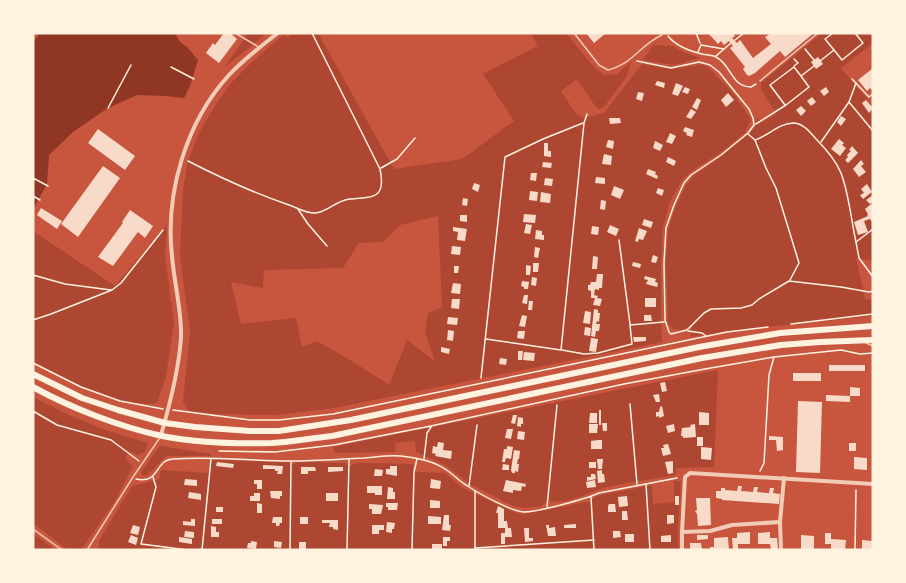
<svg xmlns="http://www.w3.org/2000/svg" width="906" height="583" viewBox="0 0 906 583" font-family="'Exo 2',sans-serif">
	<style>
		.green { fill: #ae4732; fill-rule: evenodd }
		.water { fill: #8f3625 }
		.building { fill: #f7dbc8 }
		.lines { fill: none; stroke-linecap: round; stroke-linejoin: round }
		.path { stroke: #fff3e0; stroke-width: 1.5 }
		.service { stroke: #f1ccb7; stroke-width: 1.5 }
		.minor { stroke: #f1ccb7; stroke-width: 4 }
		.primary { stroke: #fff3e0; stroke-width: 6 }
		.rail { stroke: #e9b49f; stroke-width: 2 }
	</style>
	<rect width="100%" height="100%" fill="#c8553d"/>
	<g class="green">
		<path d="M248,33H267L225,67Z"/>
		<path d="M294,33H318L394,169L462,159L514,121L483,74L538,46L530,33H566L593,66L604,75L617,74L632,61L626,77L604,107L598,109L593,103L577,79L561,91L576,114L584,118L604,113L642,64L671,69L705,64L731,91L751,119L744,134L720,153L689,173L681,182L670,201L663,228L661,264V321L662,342L334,408L278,415L214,414L189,411L183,402L190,332L180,256L183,190L188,161L199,133L215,106L231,83L252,62L283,35L288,37ZM438,216L442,307L428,313L425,333L435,361L407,340L389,385L352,361L317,341L302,347L296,318L241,324L231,282L263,288L264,270L343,268L359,243L383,242L400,225Z"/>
		<path d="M822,33H868L873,39V43L841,68L873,106V260L856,259L865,299L873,300V316L727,331L690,337L692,326L681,330L673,329L668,324L666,262L668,229L676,206L686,185L696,174L722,156L752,131L756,126L757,118L763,122L776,114L761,89V83Z"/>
		<path d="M653,45L673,46L685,53L700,58L674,65L643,60Z"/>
		<path d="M167,225L165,256L174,323L166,376L158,401L155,404C111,405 70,381 33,361V231L115,286Z"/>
		<path d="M718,370L714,467L676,468V475C653,479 630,482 607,487C587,492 569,505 548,501L541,506L524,508L513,506L470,484L445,465L416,452L415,441L395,443L396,452L335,453L333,447Z"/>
		<path d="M33,397L69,415L105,430L148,443L145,452L137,455L129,451L125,459L133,466L115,501L81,550H68L33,523Z"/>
		<path d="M160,446L211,454V456H167C158,462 154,472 144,476L142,475L141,472Z"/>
		<path d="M210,460L289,462L291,465L298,462L346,463L349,466L359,463L413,464V472L445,473L463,488L514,512L524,514L591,501L597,496L652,485L653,504L674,502V481H681L678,529V550H100L99,549V541L132,486L159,479L161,470L209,473Z"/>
		<path d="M33,534L56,550H33Z"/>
	</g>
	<path class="water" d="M40,33H175L180,42L188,48L198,60L190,86L184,98L165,96L137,95L108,108L73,132L49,155L47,184L33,209V42Z"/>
	<g class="building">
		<path d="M224,33H230L237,39L219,63L206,53L213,43L215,45Z"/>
		<path d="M586,33H606L594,43Z"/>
		<path d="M708,33H733L735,36L732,38L737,43L740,40L753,58L771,44L765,37L771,33H814L785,57L780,51L755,73L749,76L747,75L743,69L745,67L730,48L733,46L729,41L724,45L721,41L718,44Z"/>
		<path d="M818,57L823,64L816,69L811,62Z"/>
		<path d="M873,68V89L872,90L870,88L867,91L858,80Z"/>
		<path d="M657,81L665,83L664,88L655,85Z"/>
		<path d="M676,83L683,86L678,96L672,94Z"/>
		<path d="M685,87L690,89L688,94L682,92Z"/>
		<path d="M826,87L829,92L824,96L820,91Z"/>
		<path d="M638,92L644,93L642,101L636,99Z"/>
		<path d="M728,93L734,100L726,107L721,100Z"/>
		<path d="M812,97L816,102L811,106L807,101Z"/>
		<path d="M697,98L701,100L697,110L692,107Z"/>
		<path d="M866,100L873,108L869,113L862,103Z"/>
		<path d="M801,106L806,111L801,116L796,110Z"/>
		<path d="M691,109L696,112L691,119L686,117Z"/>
		<path d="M841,116L846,119L841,126L837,122Z"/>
		<path d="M609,118H620L621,123L610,124Z"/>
		<path d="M685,127L694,130L692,137L686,135L687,133L683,131Z"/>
		<path d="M98,129L135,156L125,170L88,143Z"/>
		<path d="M670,133L676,136L672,144L666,142Z"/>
		<path d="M839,139L844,143L842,145L846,148L840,156L831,149Z"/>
		<path d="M608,140L614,141L613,149L606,147Z"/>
		<path d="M655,141L663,145L660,151L653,148Z"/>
		<path d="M544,143H548V151H551V157L544,156Z"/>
		<path d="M852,146L858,153L848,163L845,160L848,157L847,155L851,151L849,150Z"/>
		<path d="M604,154L612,156L611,165L602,164Z"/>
		<path d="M668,157L676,161L674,166L666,162Z"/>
		<path d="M861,160L864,164L861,166L866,172L859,177L853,169Z"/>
		<path d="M543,162L552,163L551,168L542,167Z"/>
		<path d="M103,166L120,178L78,237L61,224Z"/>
		<path d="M648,169L656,172L655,174L658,176L657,179L646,174Z"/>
		<path d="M531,173H537L536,181L530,180Z"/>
		<path d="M596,177L605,178V184L595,183Z"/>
		<path d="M545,178L553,179L552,186L544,185Z"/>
		<path d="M474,183L480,185L478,192L472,189Z"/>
		<path d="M867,184L872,192L863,199L860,195L864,193L861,189Z"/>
		<path d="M614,186L624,190L620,199L611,195Z"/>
		<path d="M658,188L664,190L662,196L656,193Z"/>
		<path d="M530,191L538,192L537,201L529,200Z"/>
		<path d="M541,192L551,194L550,203L540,202Z"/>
		<path d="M873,195V202L870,204L866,200Z"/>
		<path d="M463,198L468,199L467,206L462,205Z"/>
		<path d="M601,200L606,201L605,210L600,209Z"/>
		<path d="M871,204L873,206V223L870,219L864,221L868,232L858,235L854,222L868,216L867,215L868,214L865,209Z"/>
		<path d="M41,208L62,221L57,229L37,215Z"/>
		<path d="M130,210L153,226L145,238L138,232L113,266L98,257L123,223L122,222Z"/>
		<path d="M524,214L536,215L535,223L523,222Z"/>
		<path d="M460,215H467V222L460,221Z"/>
		<path d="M644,219L653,222L651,228L642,225Z"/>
		<path d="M526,224L532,225L530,234L524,233Z"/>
		<path d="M610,225L619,229L616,236L607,232Z"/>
		<path d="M592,226L599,227L598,235L591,234Z"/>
		<path d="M453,227L467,229L465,241L457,240L458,232L453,231Z"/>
		<path d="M639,228L647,231L643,240L639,239L638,242L635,241Z"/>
		<path d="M536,230L542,231V235H544V240L535,239Z"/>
		<path d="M452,246L461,247L460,255L451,254Z"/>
		<path d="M535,247L540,248L538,258L534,257Z"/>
		<path d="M653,255L658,257L656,263L651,262Z"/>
		<path d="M593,256L598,257L597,269H592Z"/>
		<path d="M633,262L641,264L640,268L632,266Z"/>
		<path d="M533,263H539L538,272H533Z"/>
		<path d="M526,265L531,266L530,275H526Z"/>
		<path d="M454,266H459L458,273H454Z"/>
		<path d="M597,274H603L602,288H599V290L595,289L594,295L598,296L597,298L602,299L600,306L593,305L595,298H591V291L588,290V285H590L591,282H596Z"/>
		<path d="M645,276L656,279L655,282L658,283L657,287L646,284L648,280L644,279Z"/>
		<path d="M532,277L537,278L536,286L531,285Z"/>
		<path d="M522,281L529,282L528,289H524V287L521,286Z"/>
		<path d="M453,283L461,284L460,294L451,293Z"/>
		<path d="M524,295H528L527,304L522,303Z"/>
		<rect x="645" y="298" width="11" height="9"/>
		<path d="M452,299H460L459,309L451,308Z"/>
		<path d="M529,301H533L532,310H528Z"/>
		<path d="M594,309L598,310V313H600L599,322L597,321L596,324H600L599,331H596L595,337L591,336Z"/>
		<path d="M585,311L591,312L590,324L583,323Z"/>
		<path d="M522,315L527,316L525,327L519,326Z"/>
		<path d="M644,315H651L652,321H644Z"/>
		<path d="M448,317L458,318L457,325L447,324Z"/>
		<path d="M585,327L591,328L590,336L584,335Z"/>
		<path d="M448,330L454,331L453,341L447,340Z"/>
		<path d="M518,331H525L524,339L517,338Z"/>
		<path d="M633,337H646V341L634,342Z"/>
		<path d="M591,338L598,339L596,352L589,351Z"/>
		<path d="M441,347L450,349L449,354L441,352Z"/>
		<path d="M518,351H523L522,360H518Z"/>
		<path d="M524,352L535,353L534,361L523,360Z"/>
		<path d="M500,358L507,359L506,365L499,364Z"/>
		<rect x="829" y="365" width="36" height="6"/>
		<rect x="793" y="373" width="28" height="8"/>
		<path d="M665,382L667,391L662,392L660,383Z"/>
		<path d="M850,387L860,388V396H850V402L826,401V395L850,396Z"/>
		<path d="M659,394L660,402H656L653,395Z"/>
		<path d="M798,401L822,402L820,473L796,472Z"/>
		<path d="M662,406L664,416L659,418V416L656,417V412H659L660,407Z"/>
		<rect x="599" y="410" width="2" height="15"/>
		<path d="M699,412L709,413V425H699Z"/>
		<path d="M590,413H597V423H589Z"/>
		<path d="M513,415H517L515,424L511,423Z"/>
		<path d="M518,417L523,418V424H521V427L517,426Z"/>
		<path d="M602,423H607V431H603Z"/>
		<path d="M589,424H598L597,433H589Z"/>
		<path d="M674,424L675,431L668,433L666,426Z"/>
		<path d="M695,424L696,437L683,438V436H681L682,428L691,427L690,425Z"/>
		<path d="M507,429H513L511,439L505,438Z"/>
		<path d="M518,431L525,432L524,440L517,439Z"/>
		<path d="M769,436L783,437V450L777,451L776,440H769Z"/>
		<rect x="697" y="437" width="6" height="9"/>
		<path d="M598,440H602V449H591V441Z"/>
		<path d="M438,442L444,443L443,450L452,451L451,459L435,456L436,454L432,453L433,446L437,447Z"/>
		<rect x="849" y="443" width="7" height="8"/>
		<path d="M668,444L671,454L663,456L661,448H664L663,445Z"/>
		<path d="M507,446L513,447L511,459L506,458L505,462H502L504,449H507Z"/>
		<path d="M701,447L712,448L711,460L701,459Z"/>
		<path d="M514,450L520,451L519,459H518L517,464H519L518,472L515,471V473H512L511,470Z"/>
		<path d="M854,457L867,458V470L854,469Z"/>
		<path d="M597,459H603L602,469H598Z"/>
		<path d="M673,461V473L668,474L665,462Z"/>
		<path d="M217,462L234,464L233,468L216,466Z"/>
		<rect x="589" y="462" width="7" height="6"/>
		<path d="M503,464L509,465V470H502Z"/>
		<path d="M263,465L283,466L282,474H277L278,471H275V469H263Z"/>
		<path d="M390,466H397V476L386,474V469H390Z"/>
		<path d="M301,467H315L316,471H308V474H301Z"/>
		<path d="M328,467H343V471L328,472Z"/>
		<path d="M375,469L383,470L382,476H374Z"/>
		<path d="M602,470V474H604L605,482L598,483L597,471Z"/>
		<path d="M591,474H595L596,479L587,481V477H591Z"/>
		<path d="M185,479L197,480V486L184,485Z"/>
		<path d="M431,479L441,481L440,489L430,488Z"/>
		<path d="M254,480H262V489H257V484H254Z"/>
		<path d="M506,480L526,484L525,487L522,486L521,491L513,490V493L503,491Z"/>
		<path d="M595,480L596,487L587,488L586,482Z"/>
		<path d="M367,486H382V495H375V493H367Z"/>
		<path d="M738,486H742L741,491L753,492L754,487H758L757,492L767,493H769L770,488H774L773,493L780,494L779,504L722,500V499L716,498V491H721V488H725V490L737,491Z"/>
		<path d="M388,487L393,488V492H395V499H387Z"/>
		<path d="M270,491H282V496H280V499L271,498Z"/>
		<path d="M189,492L201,494V500L188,498Z"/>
		<path d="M254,493H260V501H250V496H254Z"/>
		<rect x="326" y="493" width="12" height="8"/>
		<path d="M627,496L628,506L619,507L618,497Z"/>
		<rect x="675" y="496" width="4" height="9"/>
		<path d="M696,498H710L711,525L698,526L697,514L695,511L697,510Z"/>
		<path d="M430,500L440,501V508H430Z"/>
		<path d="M257,503L262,504V513H257Z"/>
		<path d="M386,503H398L397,510H388V507H386Z"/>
		<path d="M369,504L383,505L381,514H372V509H369Z"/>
		<path d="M609,504H615L616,512H608V506Z"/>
		<path d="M498,506L504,509V521H507L508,528H511L512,537H505V544H501V533H505V528H498V513H496Z"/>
		<rect x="216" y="507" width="7" height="5"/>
		<path d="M622,511H627L628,520H622Z"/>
		<path d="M444,515H449V525H451L450,531L442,530Z"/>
		<path d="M667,515H674V523L667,524Z"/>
		<path d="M428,516L441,517V524H428Z"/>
		<path d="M273,517H282V523H280L279,526H276V523H272Z"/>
		<rect x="300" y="517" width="8" height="7"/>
		<path d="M191,519H195V526L183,525V521L191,522Z"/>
		<rect x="212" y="519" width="10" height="5"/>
		<path d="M322,520H338V530L333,529V527H329L330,523H322Z"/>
		<path d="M387,522L395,523L394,529H392V533L386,532Z"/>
		<path d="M576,524V528H564V525Z"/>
		<path d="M133,525L140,527L138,535L130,533Z"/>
		<path d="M372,525H384V530H379V534H372Z"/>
		<path d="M546,525H549V528L555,527L556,536H548Z"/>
		<path d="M211,526L216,527V532H219V537H211Z"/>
		<path d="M524,528H529V538H533V541L525,542Z"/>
		<path d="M185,531L194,532V538L184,537Z"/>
		<path d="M613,531H620L621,537L613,538Z"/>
		<path d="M750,532V544H738V549L733,550L732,538H737V533Z"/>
		<path d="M770,532V538H777L778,549H771L770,544H758V533Z"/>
		<path d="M825,533H831V539L846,540L845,550H831V544H825Z"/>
		<rect x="625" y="534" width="9" height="8"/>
		<path d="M131,535L138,538L136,545L128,542Z"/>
		<path d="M671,535V542H661V536Z"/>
		<path d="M697,535H708V539L697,540Z"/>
		<path d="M801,535L814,536V550L801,549Z"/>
		<path d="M179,537L192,539V544L179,542Z"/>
		<path d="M443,537H450V541H447V546H443Z"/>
		<path d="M728,537L729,550H710V547H714V538Z"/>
		<path d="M862,540L873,541V550H862Z"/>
		<path d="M251,541L257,542L256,549L247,548L248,543H251Z"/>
		<path d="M274,541L282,542L281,548L274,547Z"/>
		<path d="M299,542H306V549L299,550Z"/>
		<path d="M690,543H701L702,550H690Z"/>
		<rect x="432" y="544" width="10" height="6"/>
	</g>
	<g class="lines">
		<g class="path">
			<path d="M696,33L700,43"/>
			<path d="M668,36C676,46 689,51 702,54C706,55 712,55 716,57C732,65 730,86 751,87L756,84"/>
			<path d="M735,40L744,33"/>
			<path d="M805,49L814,60"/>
			<path d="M834,50L842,60L863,43L855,33"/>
			<path d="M698,52L701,45L724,49L731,43"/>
			<path d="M716,56L724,49"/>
			<path d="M794,59L798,63L794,66"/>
			<path d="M637,61L671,68L699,62L710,65L719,72L749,109L753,118L754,125L748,133L721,155L691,175L684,183L674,205L666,228L664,263L665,320L669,332L671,334L687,330L704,313L711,309L741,308L752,305L759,299L789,281L841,287L869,292L873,291V277L859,258L856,242L873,229"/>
			<path d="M820,61L834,50L825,39L833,33"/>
			<path d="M171,67L194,79"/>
			<path d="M852,79L869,97L873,94"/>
			<path d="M856,83L849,102L873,131"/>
			<path d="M785,105L770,85L794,67L801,76"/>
			<path d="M108,108L131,65"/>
			<path d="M756,124L786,105L809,87L801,76L814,66"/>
			<path d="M748,134L755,140C768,136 779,123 794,123C804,124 810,132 816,139C825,148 836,161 841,173C849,194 851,219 856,242"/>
			<path d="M755,140L766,168L776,188L799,263L790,280"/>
			<path d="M821,142L849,102"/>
			<path d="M188,161C221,178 254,193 289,205C298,208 307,214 316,213C329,211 335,201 350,199C375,197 386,198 380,169L312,33"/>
			<path d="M381,168L397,159L415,138"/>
			<path d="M33,178L48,186"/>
			<path d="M33,196L40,200"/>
			<path d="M298,209L308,224L327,246"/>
			<path d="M619,240L630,324"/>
			<path d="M33,275L65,284L111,290"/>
			<path d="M33,320L51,314L112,290L121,283L163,230"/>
			<path d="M791,324L873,314"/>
			<path d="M688,331L702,333L706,336"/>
			<path d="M486,339L561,350L584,123L587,114"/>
			<path d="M562,350L584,354L598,353L632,344L630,325L664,322"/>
			<path d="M33,363L81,387L120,401L163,409"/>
			<path d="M481,378L505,157L543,139L583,123"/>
			<path d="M630,404L637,484"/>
			<path d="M173,410L250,420H279L333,414L727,332L768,327"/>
			<path d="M33,411L57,425L111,440L139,461"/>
			<path d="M219,451L275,452L334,445L431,426L624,384L705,369L774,357L841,350L860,354L873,353"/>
			<path d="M424,459L427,433L431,427"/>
			<path d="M760,471L764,463L769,375L774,357"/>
			<path d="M153,477L156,487L141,544L188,550"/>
			<path d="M136,479C161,484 154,460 173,459C212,456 252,461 291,461C316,461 340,459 364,458C376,457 389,455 401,456C417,458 435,461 448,471C454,475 459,481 466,485C478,493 510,511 524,512C538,512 586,499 599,493L677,478"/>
			<path d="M646,484L650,550"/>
			<path d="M469,486L477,425"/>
			<path d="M475,491V550"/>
			<path d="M591,497L594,550"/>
			<path d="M547,507L557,405"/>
			<path d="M475,548L594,540"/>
			<path d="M202,550L211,459"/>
			<path d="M290,550L291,462"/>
			<path d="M347,550L349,459"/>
			<path d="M412,550L414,472L417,459"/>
			<path d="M855,550L856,490"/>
		</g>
		<g class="service">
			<path d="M235,33L257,46"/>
			<path d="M574,33L599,65L608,70C633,64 641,44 662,35"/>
			<path d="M760,81L818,33"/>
			<path d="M866,343L873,346"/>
			<path d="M87,550L133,477L159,439"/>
		</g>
		<g class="minor">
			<path d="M161,435C170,404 179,370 181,337C182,312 174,282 172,256C165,193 186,122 229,75C244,59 261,46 278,33"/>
			<path d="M682,532L710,531L732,525L780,522"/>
			<path d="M682,550V532L685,477L690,473L873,484"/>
			<path d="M781,550L780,522L784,478"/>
		</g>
		<g class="primary">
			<path d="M33,374L82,398L118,410L165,423L195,427L250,431H279L351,420L699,347L780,333L873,326"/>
			<path d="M33,387C71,408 120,427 162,436C198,443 236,444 272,443C292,442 312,438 332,436L702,358L781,345L820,342L873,340"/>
		</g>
		<path class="rail" d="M33,529L62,550"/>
	</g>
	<rect width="906" height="583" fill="none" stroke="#fff3e0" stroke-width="69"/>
</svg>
